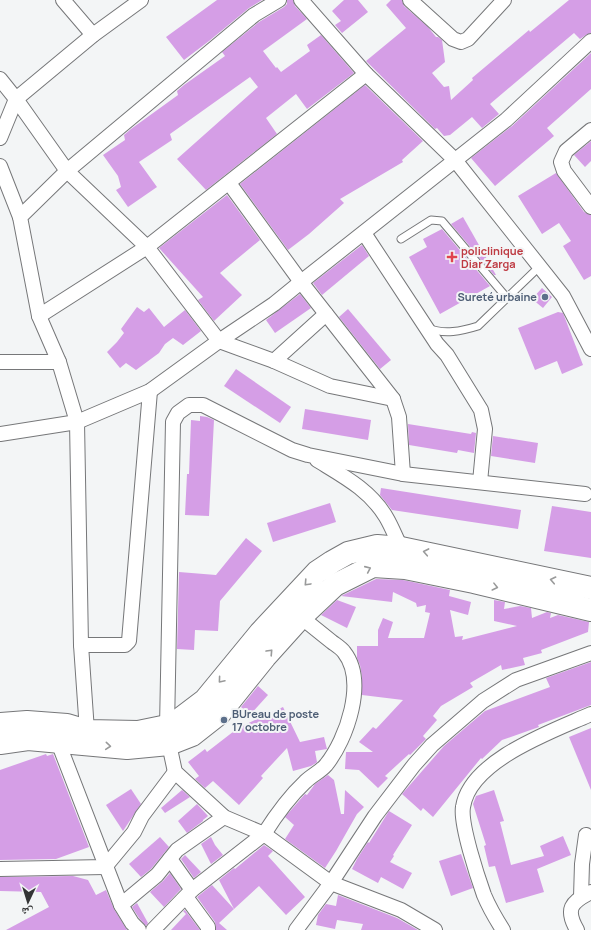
<svg xmlns="http://www.w3.org/2000/svg" width="591" height="930" viewBox="0 0 591 930" font-family="Manrope,'Noto Naskh Arabic',sans-serif">
	<style>
		.building { fill: #d59ee6 }
		.lines { fill: none; stroke-linecap: round; stroke-linejoin: round }
		.lane-casing { stroke: #767779; stroke-width: 9 }
		.street-casing { stroke: #767779; stroke-width: 16 }
		.primary-casing { stroke: #767779; stroke-width: 24 }
		.lane { stroke: #fff; stroke-width: 7 }
		.street { stroke: #fff; stroke-width: 14 }
		.primary { stroke: #fff; stroke-width: 22 }
		.oneway { stroke: #999a9a }
		.health-dot { fill: #e0444e; stroke: #f3f5f6; stroke-width: 1.5 }
		.service-dot { fill: #5c6f8a; stroke: #f3f5f6; stroke-width: 1.5 }
		.labels { text-anchor: middle; stroke-width: 4; stroke-linejoin: round; paint-order: stroke }
		.health-label { font-size: 11px; font-weight: bold; fill: #be3a42; stroke: #f3f5f6; text-anchor: start }
		.service-label { font-size: 11px; font-weight: bold; fill: #4e5e75; stroke: #f3f5f6; text-anchor: end }
	</style>
	<rect width="100%" height="100%" fill="#f3f5f6"/>
	<g class="building">
		<path d="M217,0H262L249,8L209,41L184,60L166,37Z"/>
		<path d="M287,0H293L295,6L307,19L263,51L276,68L277,67L281,72L310,51L307,45L321,35L354,73L307,109L296,94L266,118L277,134L206,190L177,159L258,87L250,77L170,134L172,140L139,162L157,187L128,207L116,190L121,187L118,176L103,155L125,140L124,135L131,129L178,95L177,91L184,85L225,56L222,52L259,22L284,7L287,4Z"/>
		<path d="M344,0H358L368,12L342,33L335,25L341,21L332,11Z"/>
		<path d="M391,0H402L404,6L428,27L436,37H438L442,40L445,62L432,73L444,87L449,86L451,100L473,80L472,78L529,30L530,32L569,0H591V33L586,35L580,39L574,33L490,104L499,114L482,128L472,117L450,135L444,136L437,128L435,129L366,61L406,28L386,5Z"/>
		<path d="M591,53V89L547,128L554,136L495,186L471,158L512,126Z"/>
		<path d="M365,85L423,141L402,160L403,162L340,199L344,203L309,234L288,250L240,184Z"/>
		<path d="M591,141V161L585,167L574,155Z"/>
		<path d="M556,173L584,212L591,215V276L584,280L563,246L571,241L559,223L542,234L518,196Z"/>
		<path d="M227,195L260,240L220,273L242,295L214,321L198,300L203,297L159,248Z"/>
		<path d="M463,217L496,275H494L451,224Z"/>
		<path d="M442,229L490,286L440,314L409,257L427,247L423,239Z"/>
		<path d="M362,245L369,256L322,295L313,283Z"/>
		<path d="M542,288L552,297L543,308L532,299Z"/>
		<path d="M300,294L311,308L275,333L266,320Z"/>
		<path d="M137,307L144,312L149,308L164,327L185,310L201,331L183,345L173,338L165,344L159,353L136,370L126,363L120,368L107,352L117,342L124,333L121,329Z"/>
		<path d="M348,309L391,360L380,369L339,317Z"/>
		<path d="M558,312L563,313L583,365L562,374L557,361L535,370L518,328Z"/>
		<path d="M236,369L291,407L280,423L224,386Z"/>
		<path d="M305,409L371,420L368,440L302,429Z"/>
		<path d="M200,416L207,417L214,420L209,516L185,515L187,474H189L191,420L200,421Z"/>
		<path d="M408,424L471,434L472,432L476,433L474,453L458,450L457,453L409,445Z"/>
		<path d="M493,436L538,443L535,463L491,456Z"/>
		<path d="M381,488L521,510L518,529L392,510L380,495Z"/>
		<path d="M330,503L336,522L273,542L267,523Z"/>
		<path d="M552,506L591,512V558L544,551Z"/>
		<path d="M246,538L262,551L220,601L218,631L195,630L194,650L177,649L179,572L216,575Z"/>
		<path d="M376,579L403,580L450,590L449,596L471,602L468,615L450,610L455,637L463,636L462,640L517,626L494,621V600L505,602L504,609L520,606L531,608L532,618L547,612L551,613L550,618L558,615L589,622L588,632L541,650L542,653L523,658L525,665L502,670L501,665L470,683L473,687L441,706L433,716L437,720L423,736L426,739L410,755L409,754L385,776L388,778L378,788L359,770L345,769L346,752H373L359,742L373,727L376,729L403,700L362,695V677L360,665L357,658V646H378V630L383,618L393,622L388,638H424L430,613L425,612L426,605L417,607L416,603L393,592L392,602L341,596Z"/>
		<path d="M337,600L356,607L347,628L321,615Z"/>
		<path d="M591,662V705L538,725L539,727L502,740L482,759L481,758L433,817L423,808L421,811L402,794L444,746L485,711L550,687L546,678Z"/>
		<path d="M258,686L268,695L250,715L241,707Z"/>
		<path d="M283,707L300,742L324,737L327,749L315,751L317,762L316,763L311,766L293,771L287,748L261,776L263,778L239,805L213,781L205,788L195,779L199,776L188,762L205,749L207,752L238,728Z"/>
		<path d="M591,728V790L569,737Z"/>
		<path d="M46,754L47,756L53,754L89,847L56,859L0,860V770Z"/>
		<path d="M328,775L334,780L341,814H344L345,790L364,807L357,814L336,851L325,868L285,839L294,825L285,817L305,794L307,795L315,784Z"/>
		<path d="M131,789L141,804L123,831L106,805Z"/>
		<path d="M182,790L190,797L165,813L161,808Z"/>
		<path d="M494,790L504,821L500,822L511,865L544,856L540,846L563,836L571,855L537,869L544,892L506,903L495,866L489,867L484,846L486,845L473,804L476,796Z"/>
		<path d="M197,804L208,816L203,820V821L187,833L178,821Z"/>
		<path d="M389,811L412,825L393,855L394,856L390,862L412,873L403,889L381,877L378,883L352,869L357,859L368,842L369,843Z"/>
		<path d="M160,837L169,847L151,869L141,877L129,864Z"/>
		<path d="M211,837L215,845L223,855L211,864L201,844Z"/>
		<path d="M264,845L273,851L268,856L305,897L286,915L259,886L234,909L219,880L234,868L235,869Z"/>
		<path d="M461,854L473,888L451,896L439,861Z"/>
		<path d="M185,855L201,872L194,878L181,859Z"/>
		<path d="M170,873L181,889L164,907L150,892L163,881Z"/>
		<path d="M73,876L88,880L96,895L106,890L114,909L127,930H6L49,907L41,892L0,891V877Z"/>
		<path d="M212,885L234,909L219,923L227,930H216L215,922L197,897Z"/>
		<path d="M338,895L397,918L418,930H361L363,924L337,920L335,929L316,925L318,915L326,904L336,906Z"/>
		<path d="M137,903L148,923L146,926L139,918L132,907Z"/>
		<path d="M185,910L200,930H171L186,914L183,911Z"/>
	</g>
	<g class="lines">
		<defs>
			<g id="lane">
				<path d="M401,239L431,220L442,221L507,298"/>
				<path d="M428,328C444,335 462,331 478,326L539,267"/>
			</g>
			<g id="street">
				<path d="M63,0L93,35"/>
				<path d="M301,0L366,74L455,160L563,296L591,349"/>
				<path d="M410,0L453,39L461,42L468,39L504,0"/>
				<path d="M0,79L16,99L67,171L147,247L219,341L274,361L330,386L393,399"/>
				<path d="M591,130L566,151L561,162L564,171L591,207"/>
				<path d="M0,138L16,99L93,35L141,0"/>
				<path d="M0,166L20,217"/>
				<path d="M229,183L301,282L393,399L399,417L403,474"/>
				<path d="M364,233L437,344L447,355L481,410L485,429L480,482"/>
				<path d="M39,316L147,247L366,74"/>
				<path d="M274,361L326,314"/>
				<path d="M0,362H59"/>
				<path d="M0,434L77,422L150,391L219,341L274,304L301,282L506,120L591,41"/>
				<path d="M317,460C343,476 370,490 386,517C392,527 396,538 401,548"/>
				<path d="M301,617C312,626 322,634 332,642C336,645 341,648 344,652C367,681 347,739 326,765C320,772 312,775 305,782C289,797 276,815 264,834L224,817L175,772L169,744L167,727L173,422L178,413L189,405H203L292,450L308,455L403,474L585,494"/>
				<path d="M81,645H125L129,641L150,391"/>
				<path d="M87,731L81,645L77,422L59,362L39,316L20,217L67,171L254,15L279,0"/>
				<path d="M58,742L121,905L132,923L139,930"/>
				<path d="M170,859L192,890"/>
				<path d="M0,869L105,867L134,832L142,816L175,772"/>
				<path d="M186,897L208,927V930"/>
				<path d="M581,897L582,864L586,835"/>
				<path d="M121,905L157,875L177,850L224,817"/>
				<path d="M153,930L192,890L264,834L331,883L401,910L435,930"/>
				<path d="M296,930L331,883L375,816L414,765L432,745L483,701L516,680L591,653"/>
				<path d="M503,930C496,919 489,907 484,895C478,878 460,824 463,807C470,760 553,731 591,714"/>
				<path d="M577,930C565,909 571,902 591,892"/>
			</g>
			<g id="primary">
				<path d="M0,724L27,722L67,725L87,731L138,732L172,725L205,700L260,633L317,572L332,562L348,553L377,546L401,548L591,588"/>
				<path d="M0,743L28,739L127,748L169,744L192,735L220,713L265,657L301,617L335,585L373,566L405,568L474,582L591,610"/>
			</g>
		</defs>
		<use href="#lane" class="lane-casing"/>
		<use href="#street" class="street-casing"/>
		<use href="#primary" class="primary-casing"/>
		<use href="#lane" class="lane"/>
		<use href="#street" class="street"/>
		<use href="#primary" class="primary"/>
	</g>
	<defs><path id="oneway-chevron" d="M-2-3.5L2.5 0L-2 3.5" fill="none" stroke-width="1.6" stroke-linecap="round" stroke-linejoin="round"/></defs>
	<g class="oneway">
		<use href="#oneway-chevron" transform="translate(426 552) rotate(-169)"/>
		<use href="#oneway-chevron" transform="translate(368 569) rotate(-24)"/>
		<use href="#oneway-chevron" transform="translate(553 580) rotate(-168)"/>
		<use href="#oneway-chevron" transform="translate(307 583) rotate(133)"/>
		<use href="#oneway-chevron" transform="translate(495 587) rotate(14)"/>
		<use href="#oneway-chevron" transform="translate(270 652) rotate(-47)"/>
		<use href="#oneway-chevron" transform="translate(221 680) rotate(130)"/>
		<use href="#oneway-chevron" transform="translate(108 746) rotate(5)"/>
	</g>
	<path class="health-dot" d="M450 251h4v4h4v4h-4v4h-4v-4h-4v-4h4z"/>
	<g class="service-dot">
		<circle cx="545" cy="297" r="4"/>
		<circle cx="224" cy="720" r="4"/>
	</g>
	<g class="labels">
		<g class="health-label">
			<text x="461" y="255">policlinique<tspan x="461" dy="13">Diar Zarga</tspan></text>
		</g>
		<g class="service-label">
			<text x="537" y="301">Sureté urbaine</text>
			<text x="232" y="718" text-anchor="start">BUreau de poste<tspan x="232" dy="13">17 octobre</tspan></text>
		</g>
	</g>
	<g transform="translate(28 902) rotate(184)" stroke="#f3f5f6" stroke-width="3" paint-order="stroke">
	<path d="M0-3L7 15L0 10L-7 15Z" fill="#333435"/>
	<text y="-6" font-size="11" font-weight="bold" text-anchor="middle" fill="#333435">ش</text>
	</g>
</svg>
